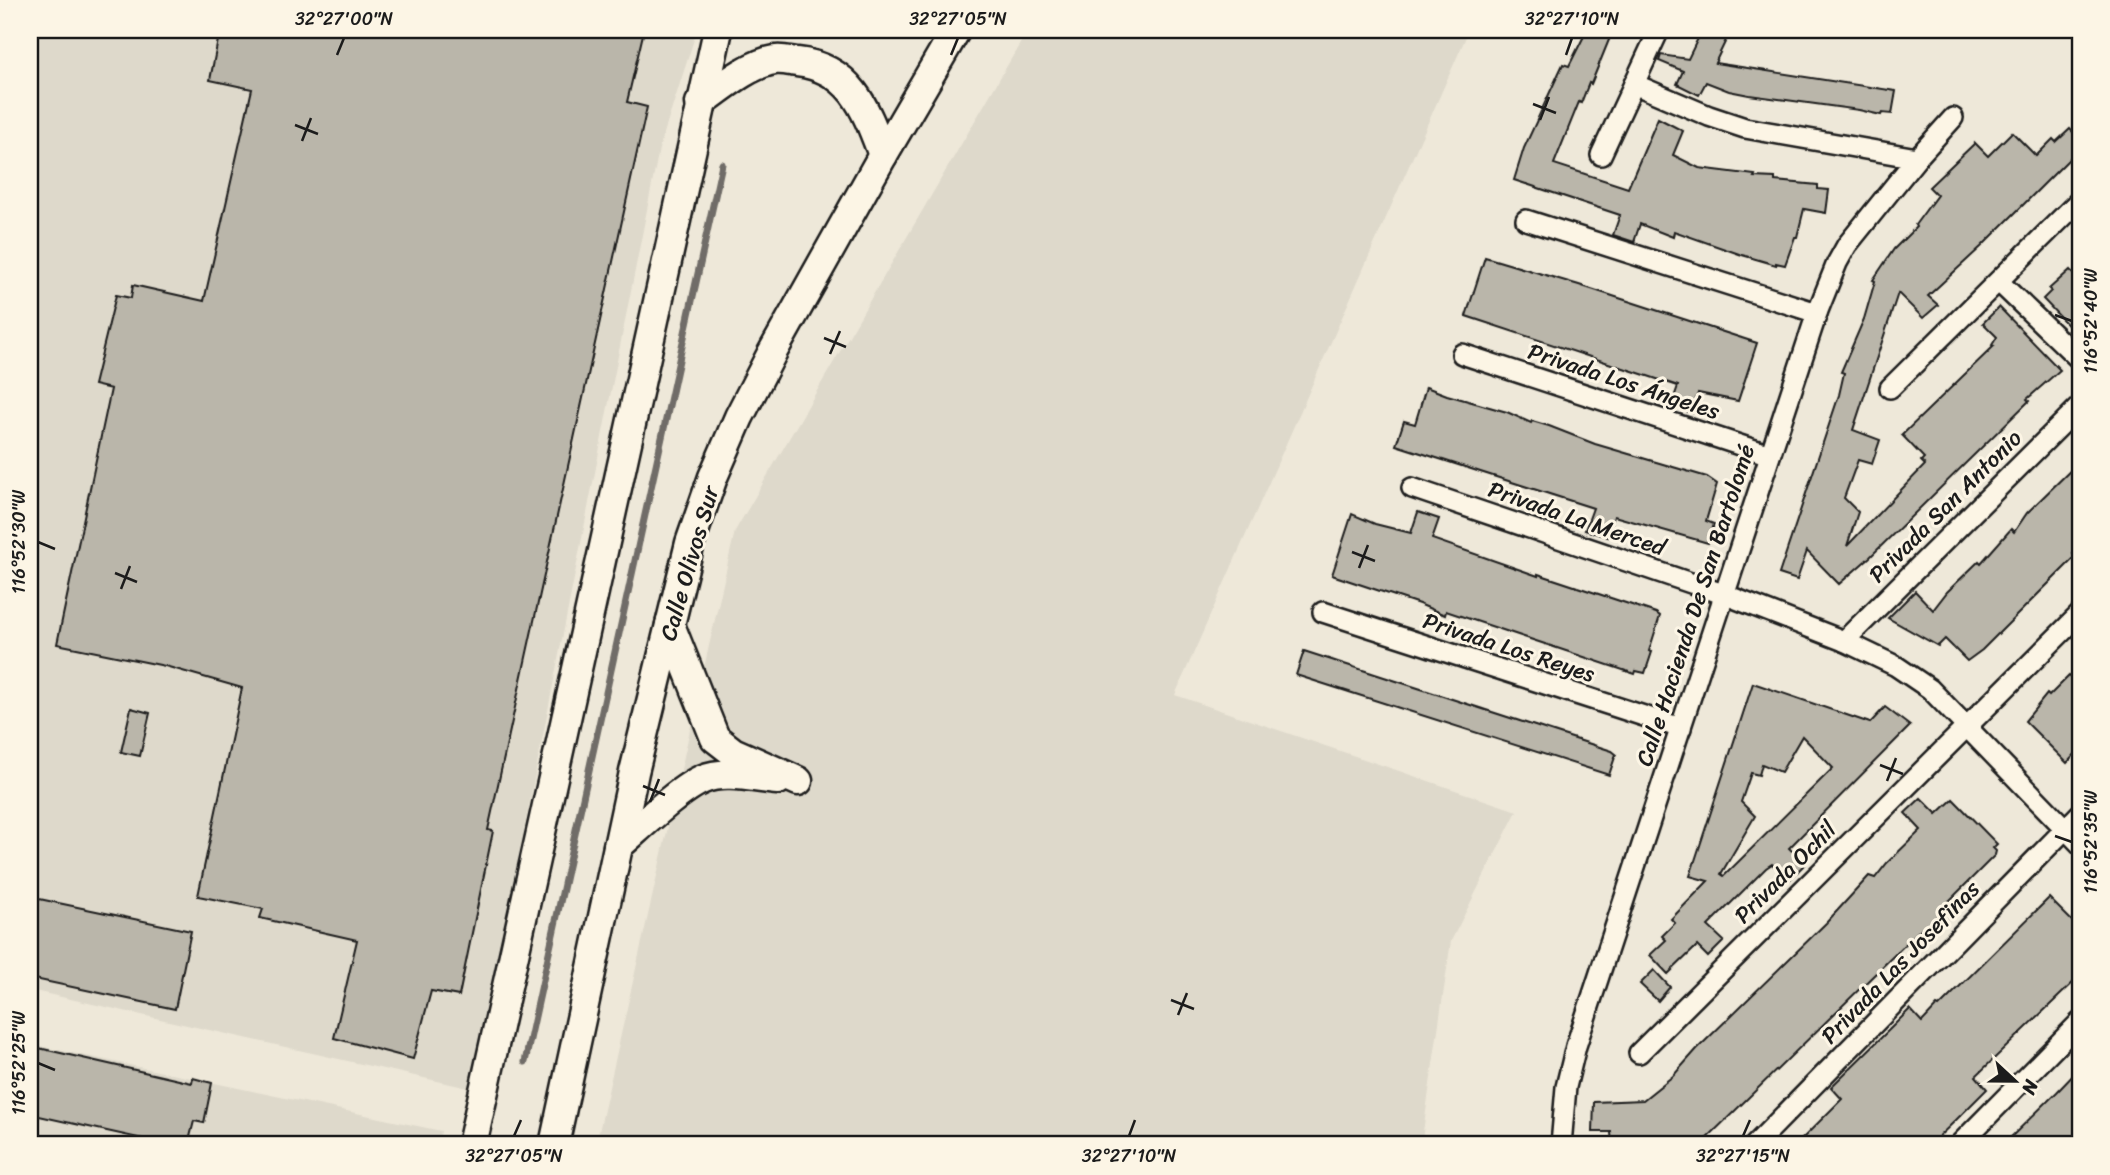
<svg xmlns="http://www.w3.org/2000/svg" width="2110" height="1175" viewBox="0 0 2110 1175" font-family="Sriracha,sans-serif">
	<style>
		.built { fill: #ded9cb }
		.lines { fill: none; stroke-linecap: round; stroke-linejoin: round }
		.stream { stroke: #6f6c67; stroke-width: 7 }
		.building { fill: #bab6aa; stroke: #1c1c1c; stroke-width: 2; fill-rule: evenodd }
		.street-casing { stroke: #1c1c1c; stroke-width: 24 }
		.secondary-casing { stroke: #1c1c1c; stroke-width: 33 }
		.street { stroke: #fcf5e5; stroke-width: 19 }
		.secondary { stroke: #fcf5e5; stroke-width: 28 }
		.ticks { fill: none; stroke: #1c1c1c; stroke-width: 2.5 }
		.labels { text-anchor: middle; stroke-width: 6; stroke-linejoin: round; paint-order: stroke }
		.street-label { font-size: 23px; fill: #1c1c1c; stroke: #fcf5e5 }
		.neatline { fill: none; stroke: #1c1c1c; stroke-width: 2.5 }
		.ticks-label { font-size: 18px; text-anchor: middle; fill: #1c1c1c }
	</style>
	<rect width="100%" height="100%" fill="#eee8d9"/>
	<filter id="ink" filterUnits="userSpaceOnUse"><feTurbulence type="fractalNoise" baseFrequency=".0143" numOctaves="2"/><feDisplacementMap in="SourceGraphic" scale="14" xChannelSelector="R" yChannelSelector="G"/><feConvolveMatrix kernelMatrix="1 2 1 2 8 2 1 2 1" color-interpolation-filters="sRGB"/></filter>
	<g filter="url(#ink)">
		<g class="built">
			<path d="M30,30H697L659,149L473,1089L30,990Z"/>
			<path d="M1028,30H1469L1175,695L1517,811L1451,941L1423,1132V1145H596L735,531Z"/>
			<path d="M30,1044L441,1131L438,1145H30Z"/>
		</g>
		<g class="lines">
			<path class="stream" d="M525,1062L722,164"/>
		</g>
		<g class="building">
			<path d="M220,30H644L627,102L647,107L488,830L493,831L459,996L431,991L413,1059L334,1038L357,940L260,918L263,909L198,896L242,688L165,666L57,644L111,389L94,385L116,295L131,298L133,285L204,301L252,89L210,80Z"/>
			<path d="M1587,30H1613L1591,84L1589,83L1581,103L1579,102L1554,164L1628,188L1658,118L1683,131L1673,155L1699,168L1755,175L1754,177L1775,178V181L1818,185V189L1829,190L1826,213L1804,209L1797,237H1795L1785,265L1776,263V265L1742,255L1674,231L1673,237L1640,224L1634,242L1613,235L1620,215L1514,180L1524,148L1563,64L1569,66Z"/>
			<path d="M1702,30H1708L1727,38L1715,63L1896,91L1892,114L1882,113L1881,115L1859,110L1749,95L1729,91L1706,82L1699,95L1677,84L1683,71L1659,61L1661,55L1688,59Z"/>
			<path d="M2070,129L2080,139V148L1981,247L1928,296L1938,305L1923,318L1898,293L1853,430L1880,440L1872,464L1858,460L1844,498L1858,512L1847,546L1925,465L1921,461L1924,458L1902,435L1994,346L1992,345L1997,337L1983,323L1999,307L2060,370L2027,399L2029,401L1870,557L1839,584L1807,551L1797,580L1779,574L1839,395L1844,373L1841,372L1864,319L1875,281L1873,280L1894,249L1916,227L1915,225L1937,195L1929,187L1975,143L1988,156L2012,132L2036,156L2053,139L2056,142Z"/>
			<path d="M1485,257L1579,285L1757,343L1738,401L1698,393L1692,413L1671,406L1678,386L1466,316Z"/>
			<path d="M2070,270L2080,280V338L2043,299L2051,291L2049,289Z"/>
			<path d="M1426,387L1447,395L1507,412L1531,423L1532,421L1549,426L1595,444L1707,477L1717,484L1706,521L1714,524L1708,543L1614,516L1608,537L1585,530L1593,508L1396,445L1404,421L1415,424Z"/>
			<path d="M2080,461V548L2073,554L2075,557L1982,650L1967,661L1945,639L1938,646L1888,618L1915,591L1933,610L1947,592L1979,561L1981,563L2011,529L2014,532L2027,513Z"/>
			<path d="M1418,512L1439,519L1432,539L1538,576V574L1656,613L1660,616L1649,651L1652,652L1645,673L1636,671L1635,674L1446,611L1445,615L1419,604L1332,575L1352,514L1375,524L1411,533Z"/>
			<path d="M1304,651L1612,751L1616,754L1609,775L1296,675Z"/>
			<path d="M2069,676L2080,686V749L2067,763L2025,721L2047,694L2049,696Z"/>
			<path d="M1753,683L1870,723L1885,707L1910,726L1789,848L1805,864L1789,880L1772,864L1766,868L1708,926L1724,941L1708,957L1697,946L1668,974L1650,955L1666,940L1662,936L1675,923L1671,919L1708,881L1690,876ZM1802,736L1833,768L1724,876L1721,874L1755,816L1741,802L1751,773L1759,775L1762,764L1781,772Z"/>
			<path d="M131,708L150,713L140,756L121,752Z"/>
			<path d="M1921,798L1937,814L1953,799L1997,844L1993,848L1996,851L1995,855L1939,911L1946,919L1931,935L1923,927L1700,1145H1612L1611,1132H1593L1594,1102L1643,1100L1673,1076L1697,1049L1826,923L1869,876L1875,878L1887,863L1921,830L1905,813Z"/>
			<path d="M30,897L191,931L175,1009L30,978Z"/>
			<path d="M2049,898L2080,929V976L1976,1076L1987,1089L1956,1120L1930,1145H1796L1842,1099L1831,1087L1894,1025L1910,1009L1922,1022L1937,1006L1939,1007Z"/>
			<path d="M1654,970L1670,987L1658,1001L1640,984Z"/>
			<path d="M30,1046L192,1083L193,1078L212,1083L204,1123L194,1121L188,1145H170L30,1114Z"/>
			<path d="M2080,1068V1145H2003L2057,1092Z"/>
		</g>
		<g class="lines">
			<defs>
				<g id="street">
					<path d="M1634,84L1709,116L1745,128L1917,158"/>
					<path d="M1601,155L1659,30"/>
					<path d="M1526,220L1817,313"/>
					<path d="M1999,282L2080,360"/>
					<path d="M1462,354L1770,455"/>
					<path d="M1890,388L2080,200"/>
					<path d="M1412,488L1726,595L1844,641L1896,666L1930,689L2080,844"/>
					<path d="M1323,612L1681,728"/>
					<path d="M1844,641L2080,406"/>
					<path d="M1639,1053L2080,614"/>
					<path d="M1561,1145L1566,1087L1576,1046L1817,313L1837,263L1847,245L1917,158L1953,118"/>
					<path d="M1755,1145L2080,814"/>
					<path d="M1959,1145L2080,1022"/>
				</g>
				<g id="secondary">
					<path d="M700,103C721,88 749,64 775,60C782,59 790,61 797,62C852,68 866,110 883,155"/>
					<path d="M670,625L715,738L733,752L798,781"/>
					<path d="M618,846C639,828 679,789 703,779C724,770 755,778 778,780"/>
					<path d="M472,1145L718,30"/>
					<path d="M554,1145L634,772L690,543L713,477L739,417L772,353L883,155L956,30"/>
				</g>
			</defs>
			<use href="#street" class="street-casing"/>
			<use href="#secondary" class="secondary-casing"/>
			<use href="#street" class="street"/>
			<use href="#secondary" class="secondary"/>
		</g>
	</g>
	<path class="ticks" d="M337,55L344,38M951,55L958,38M1566,55L1572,38M1533,104L1556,113M1540,120L1549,97M295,125L318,134M302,141L311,118M2055,315L2072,321M824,338L846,347M830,354L840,331M38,542L55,549M1352,552L1375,561M1359,568L1368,545M115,573L137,582M121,589L130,566M1880,765L1903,774M1887,781L1896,758M643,786L665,795M650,802L659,779M2055,836L2072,842M1171,1000L1194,1009M1178,1015L1187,993M38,1063L55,1070M514,1136L521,1120M1129,1136L1135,1120M1743,1136L1750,1120"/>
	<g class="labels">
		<g class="street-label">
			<text transform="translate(1624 381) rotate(18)" y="8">Privada Los Ángeles</text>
			<text transform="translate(1945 506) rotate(-45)" y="8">Privada San Antonio</text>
			<text transform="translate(1577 518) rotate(19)" y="8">Privada La Merced</text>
			<text transform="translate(689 563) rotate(-74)" y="8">Calle Olivos Sur</text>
			<text transform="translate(1695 605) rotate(-72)" y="8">Calle Hacienda De San Bartolomé</text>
			<text transform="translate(1509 647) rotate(18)" y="8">Privada Los Reyes</text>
			<text transform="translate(1785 872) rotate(-45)" y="8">Privada Ochil</text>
			<text transform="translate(1900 962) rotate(-46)" y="8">Privada Las Josefinas</text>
		</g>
	</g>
	<rect width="2110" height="1175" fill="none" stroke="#fcf5e5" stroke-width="77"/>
	<g transform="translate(2015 1081) rotate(112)" stroke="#fcf5e5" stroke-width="5" paint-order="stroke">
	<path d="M0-5L12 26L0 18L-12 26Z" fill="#1c1c1c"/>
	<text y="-10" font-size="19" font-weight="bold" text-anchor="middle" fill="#1c1c1c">N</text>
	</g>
	<rect x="38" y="38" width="2034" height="1098" class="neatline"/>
	<g class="ticks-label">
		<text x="344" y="25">32°27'00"N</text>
		<text x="958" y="25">32°27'05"N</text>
		<text x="1572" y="25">32°27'10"N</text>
		<text transform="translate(2091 321) rotate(-90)" y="6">116°52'40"W</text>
		<text transform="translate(19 542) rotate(-90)" y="6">116°52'30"W</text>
		<text transform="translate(2091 842) rotate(-90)" y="6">116°52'35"W</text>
		<text transform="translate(19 1063) rotate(-90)" y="6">116°52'25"W</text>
		<text x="514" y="1162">32°27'05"N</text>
		<text x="1129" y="1162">32°27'10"N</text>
		<text x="1743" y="1162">32°27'15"N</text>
	</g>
</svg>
